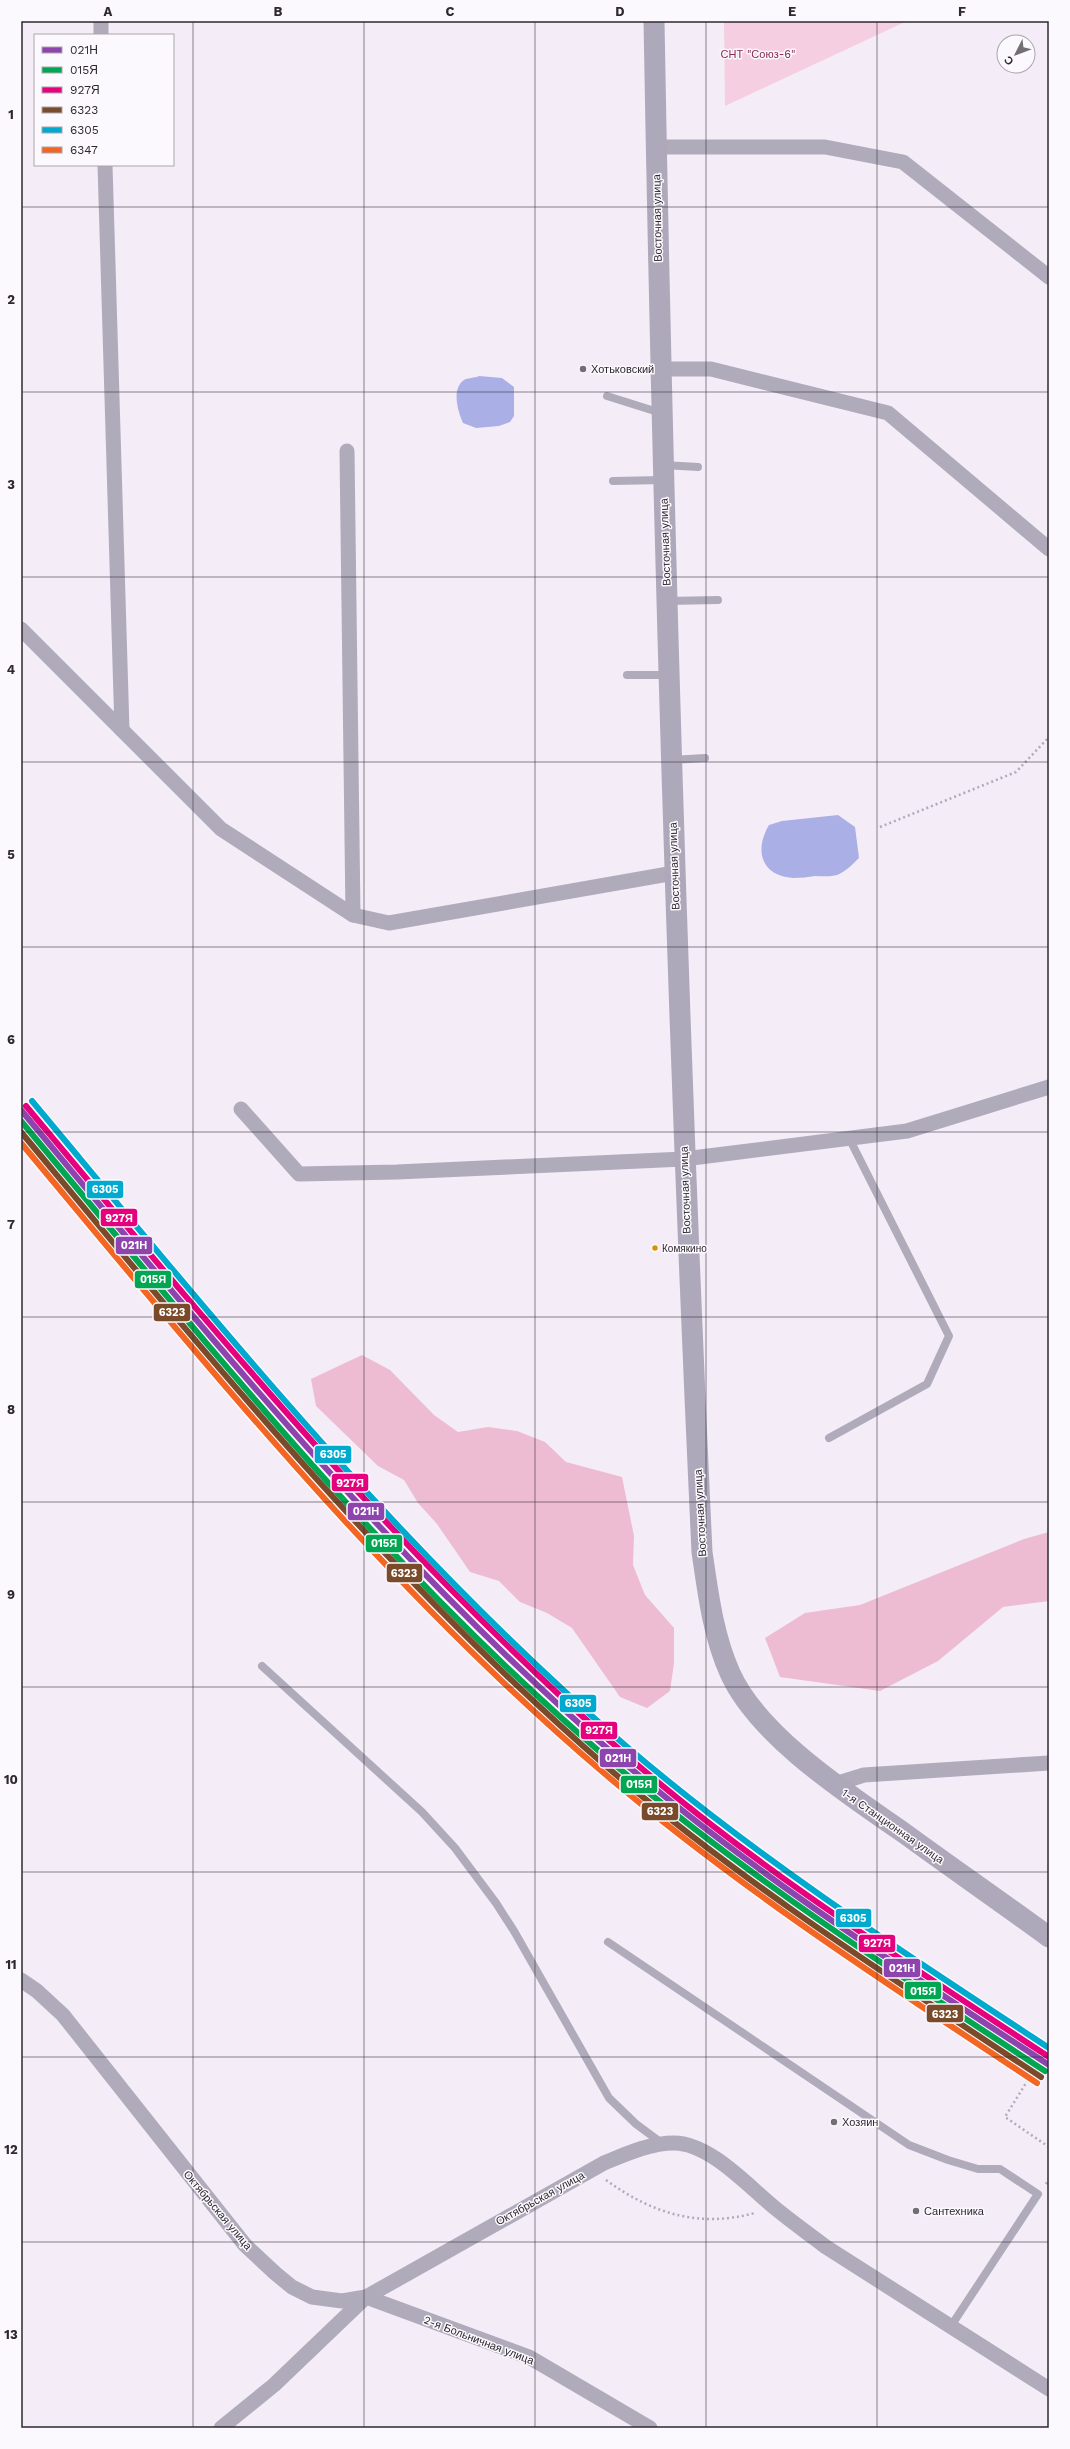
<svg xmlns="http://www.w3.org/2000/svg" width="1070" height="2449" viewBox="0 0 1070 2449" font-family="'Work Sans',sans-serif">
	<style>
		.green { fill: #f5cfe1 }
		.forest { fill: #edbcd3 }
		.water { fill: #aab0e6 }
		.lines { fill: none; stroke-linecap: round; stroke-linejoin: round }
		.path { stroke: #b1abb9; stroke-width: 2.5; stroke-dasharray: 2 3; stroke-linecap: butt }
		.service { stroke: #afabbb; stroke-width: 8 }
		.minor { stroke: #afabbb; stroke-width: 15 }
		.secondary { stroke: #aea8bb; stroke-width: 21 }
		.rail-1-casing { stroke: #fcf9fe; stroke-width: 9 }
		.rail-2-casing { stroke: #fcf9fe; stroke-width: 9 }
		.rail-3-casing { stroke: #fcf9fe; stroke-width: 9 }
		.rail-4-casing { stroke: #fcf9fe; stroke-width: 9 }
		.rail-5-casing { stroke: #fcf9fe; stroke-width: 9 }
		.rail-6-casing { stroke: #fcf9fe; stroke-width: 9 }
		.rail-1 { stroke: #8e44ad; stroke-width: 6 }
		.rail-2 { stroke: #00a651; stroke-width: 6 }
		.rail-3 { stroke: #e5007d; stroke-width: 6 }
		.rail-4 { stroke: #7a4b2a; stroke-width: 6 }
		.rail-5 { stroke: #00a9ce; stroke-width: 6 }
		.rail-6 { stroke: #f26522; stroke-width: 6 }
		.grid { fill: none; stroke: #2e2831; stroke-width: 1; stroke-opacity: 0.55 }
		.poi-dot { fill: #736d76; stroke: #fcf9fe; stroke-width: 1.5 }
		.bus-dot { fill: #d99307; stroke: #fcf9fe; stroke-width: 1.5 }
		.labels { text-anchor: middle; stroke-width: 3; stroke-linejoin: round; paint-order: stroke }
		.bus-label { font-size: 10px; fill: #2e2831; stroke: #fcf9fe; text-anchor: start }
		.park-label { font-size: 11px; fill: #872856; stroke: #fcf9fe }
		.street-label { font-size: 11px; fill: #2e2831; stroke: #fcf9fe }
		.poi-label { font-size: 11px; fill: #2e2831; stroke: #fcf9fe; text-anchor: start }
		.line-badge { stroke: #fcf9fe; stroke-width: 1.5 }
		.badge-label { font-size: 11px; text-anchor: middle; font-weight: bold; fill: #fff }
		.neatline { fill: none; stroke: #2e2831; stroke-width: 1.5 }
		.grid-label { font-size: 13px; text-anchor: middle; font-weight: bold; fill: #2e2831 }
	</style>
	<rect width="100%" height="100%" fill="#f4ecf7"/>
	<path class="green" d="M724,21H907L725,106Z"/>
	<g class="forest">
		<path d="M362,1355L390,1370L434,1415L458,1432L488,1427L517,1431L545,1442L566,1462L622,1477L634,1536L633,1565L645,1595L674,1628V1663L670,1691L647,1708L620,1697L572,1628L547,1613L520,1602L499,1581L470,1572L437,1524L418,1503L404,1480L378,1466L316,1406L311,1379Z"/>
		<path d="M1049,1532V1601L1003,1607L938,1661L880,1691L780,1677L765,1638L805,1613L860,1605L1024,1539Z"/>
	</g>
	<g class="water">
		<path d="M479,376L502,378L514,387V416L510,422L499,426L476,428L463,423C458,412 451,389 464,380C467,378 475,378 479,376Z"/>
		<path d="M838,815L855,827L859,858C852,865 846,871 837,875C830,877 822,876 815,876C808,877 801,878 793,878C761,876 754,850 769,825L782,821Z"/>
	</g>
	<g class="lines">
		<g class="path">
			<path d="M880,827L1016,772L1049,737"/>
			<path d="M1049,2046L1005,2117L1049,2147"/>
			<path d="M606,2180C653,2214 699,2228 755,2213"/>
			<path d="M1046,2184L1049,2179"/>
		</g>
		<g class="service">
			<path d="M607,396L661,413"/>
			<path d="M663,465L698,467"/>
			<path d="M613,481L663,480"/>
			<path d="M667,601L718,600"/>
			<path d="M627,675H668"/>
			<path d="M672,760L705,758"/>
			<path d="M829,1438L927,1384L949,1336L849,1138"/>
			<path d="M262,1666L422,1812L455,1848L496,1903L514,1931L609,2098L636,2124L663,2144"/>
			<path d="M608,1942L909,2145L948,2160L978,2169H1000L1038,2194L951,2326"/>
		</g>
		<g class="minor">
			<path d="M101,21V35"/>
			<path d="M656,147H825L903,162L1049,277"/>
			<path d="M105,165L122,730"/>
			<path d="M660,369H711L888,413L1049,549"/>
			<path d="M347,451L353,915"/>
			<path d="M21,629L221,829L353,915L389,923L674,873"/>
			<path d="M241,1109L299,1174L397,1172L684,1159L907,1131L1049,1087"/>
			<path d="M835,1784L864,1775L1049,1763"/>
			<path d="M21,1980L37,1991L63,2015L245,2245L275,2273L292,2287L312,2297L342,2301L366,2297L604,2163C626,2154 650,2143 674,2143C710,2143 749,2187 775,2208C792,2222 809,2234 826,2247L1049,2389"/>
			<path d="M221,2428L274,2385L366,2297L529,2357L650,2428"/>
		</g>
		<path class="secondary" d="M654,21C663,532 678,1042 702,1552C708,1593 713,1635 730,1673C758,1736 848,1794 904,1833C952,1868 1001,1902 1049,1937"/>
		<defs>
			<path id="rail-1" d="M21,1110C208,1335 394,1564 616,1756C751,1872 901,1968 1049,2065"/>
			<path id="rail-2" d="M21,1121C207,1344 391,1575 614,1764C749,1878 897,1974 1045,2071"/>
			<path id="rail-3" d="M26,1106C213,1330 399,1556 619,1749C751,1865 902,1960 1049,2057"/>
			<path id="rail-4" d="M21,1132C205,1353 388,1578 607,1767C742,1883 893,1979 1041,2077"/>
			<path id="rail-5" d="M32,1101C219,1325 404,1555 626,1746C758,1859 904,1953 1049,2048"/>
			<path id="rail-6" d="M21,1143C204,1362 386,1588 605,1774C740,1889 889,1985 1037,2083"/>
		</defs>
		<use href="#rail-1" class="rail-1-casing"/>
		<use href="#rail-2" class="rail-2-casing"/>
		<use href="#rail-3" class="rail-3-casing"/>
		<use href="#rail-4" class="rail-4-casing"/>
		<use href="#rail-5" class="rail-5-casing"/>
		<use href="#rail-6" class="rail-6-casing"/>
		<use href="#rail-1" class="rail-1"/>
		<use href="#rail-2" class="rail-2"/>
		<use href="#rail-3" class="rail-3"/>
		<use href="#rail-4" class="rail-4"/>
		<use href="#rail-5" class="rail-5"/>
		<use href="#rail-6" class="rail-6"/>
	</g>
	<path class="grid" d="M193,21V2428M364,21V2428M535,21V2428M706,21V2428M877,21V2428M21,207H1049M21,392H1049M21,577H1049M21,762H1049M21,947H1049M21,1132H1049M21,1317H1049M21,1502H1049M21,1687H1049M21,1872H1049M21,2057H1049M21,2242H1049"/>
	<g class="poi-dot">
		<circle cx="583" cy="369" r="4"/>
		<circle cx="834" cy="2122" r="4"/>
		<circle cx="916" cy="2211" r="4"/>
	</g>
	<circle class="bus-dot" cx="655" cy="1248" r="3.5"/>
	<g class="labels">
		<g class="bus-label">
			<text x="662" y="1252">Комякино</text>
		</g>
		<g class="park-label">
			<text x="758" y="58">СНТ "Союз-6"</text>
		</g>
		<g class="street-label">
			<text transform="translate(657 218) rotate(-91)" y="4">Восточная улица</text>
			<text transform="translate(665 542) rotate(-92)" y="4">Восточная улица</text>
			<text transform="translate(674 866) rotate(-92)" y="4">Восточная улица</text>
			<text transform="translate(685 1190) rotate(-92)" y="4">Восточная улица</text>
			<text transform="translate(700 1513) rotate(-93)" y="4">Восточная улица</text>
			<text transform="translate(893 1826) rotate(35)" y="4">1-я Станционная улица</text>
			<text transform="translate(540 2198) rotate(-29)" y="4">Октябрьская улица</text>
			<text transform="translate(218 2210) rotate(50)" y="4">Октябрьская улица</text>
			<text transform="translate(479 2340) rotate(21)" y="4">2-я Больничная улица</text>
		</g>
		<g class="poi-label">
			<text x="591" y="373">Хотьковский</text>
			<text x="842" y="2126">Хозяин</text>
			<text x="924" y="2215">Сантехника</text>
		</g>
	</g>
	<g class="line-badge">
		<rect x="86" y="1180" width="38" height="19" rx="4" fill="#00a9ce"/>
		<rect x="100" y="1208" width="38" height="19" rx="4" fill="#e5007d"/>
		<rect x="115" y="1236" width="38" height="19" rx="4" fill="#8e44ad"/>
		<rect x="134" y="1270" width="38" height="19" rx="4" fill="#00a651"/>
		<rect x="153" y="1303" width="38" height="19" rx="4" fill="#7a4b2a"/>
		<rect x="314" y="1445" width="38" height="19" rx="4" fill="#00a9ce"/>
		<rect x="331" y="1473" width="38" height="19" rx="4" fill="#e5007d"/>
		<rect x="347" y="1502" width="38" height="19" rx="4" fill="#8e44ad"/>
		<rect x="365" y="1534" width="38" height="19" rx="4" fill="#00a651"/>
		<rect x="386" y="1563" width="37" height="20" rx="4" fill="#7a4b2a"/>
		<rect x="559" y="1694" width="38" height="19" rx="4" fill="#00a9ce"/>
		<rect x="580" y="1721" width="38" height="19" rx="4" fill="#e5007d"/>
		<rect x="599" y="1748" width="38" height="20" rx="4" fill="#8e44ad"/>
		<rect x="620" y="1775" width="38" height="19" rx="4" fill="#00a651"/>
		<rect x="641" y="1802" width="38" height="19" rx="4" fill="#7a4b2a"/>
		<rect x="835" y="1908" width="37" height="20" rx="4" fill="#00a9ce"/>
		<rect x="858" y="1934" width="38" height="19" rx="4" fill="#e5007d"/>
		<rect x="883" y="1958" width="38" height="20" rx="4" fill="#8e44ad"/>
		<rect x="904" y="1981" width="38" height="19" rx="4" fill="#00a651"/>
		<rect x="926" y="2004" width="38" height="19" rx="4" fill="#7a4b2a"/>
	</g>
	<g class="badge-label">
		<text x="105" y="1193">6305</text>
		<text x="119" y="1222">927Я</text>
		<text x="134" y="1249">021Н</text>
		<text x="153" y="1283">015Я</text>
		<text x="172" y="1316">6323</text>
		<text x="333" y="1458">6305</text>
		<text x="350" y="1487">927Я</text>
		<text x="366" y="1515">021Н</text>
		<text x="384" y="1547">015Я</text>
		<text x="404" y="1577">6323</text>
		<text x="578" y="1707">6305</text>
		<text x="599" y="1734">927Я</text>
		<text x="618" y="1762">021Н</text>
		<text x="639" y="1788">015Я</text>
		<text x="660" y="1815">6323</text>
		<text x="853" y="1922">6305</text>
		<text x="877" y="1947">927Я</text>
		<text x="902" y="1972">021Н</text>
		<text x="923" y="1995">015Я</text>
		<text x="945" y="2018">6323</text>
	</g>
	<rect width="1070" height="2449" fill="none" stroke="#fcf9fe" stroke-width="44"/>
	<rect x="34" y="34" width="140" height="132" fill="#fcf9fe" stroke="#aaa5ac"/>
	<rect x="42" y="47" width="20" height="6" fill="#8e44ad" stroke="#aaa5ac"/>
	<text x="70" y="54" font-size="12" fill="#2e2831">021Н</text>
	<rect x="42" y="67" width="20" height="6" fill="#00a651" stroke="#aaa5ac"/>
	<text x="70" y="74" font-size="12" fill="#2e2831">015Я</text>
	<rect x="42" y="87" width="20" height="6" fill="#e5007d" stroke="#aaa5ac"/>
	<text x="70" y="94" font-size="12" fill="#2e2831">927Я</text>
	<rect x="42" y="107" width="20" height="6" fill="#7a4b2a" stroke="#aaa5ac"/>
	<text x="70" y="114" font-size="12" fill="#2e2831">6323</text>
	<rect x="42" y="127" width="20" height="6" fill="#00a9ce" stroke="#aaa5ac"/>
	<text x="70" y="134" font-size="12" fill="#2e2831">6305</text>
	<rect x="42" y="147" width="20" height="6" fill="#f26522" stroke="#aaa5ac"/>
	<text x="70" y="154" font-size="12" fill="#2e2831">6347</text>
	<g transform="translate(1016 54) rotate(228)"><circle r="19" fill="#fcf9fe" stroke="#aaa5ac"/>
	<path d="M0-3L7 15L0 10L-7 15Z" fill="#736d76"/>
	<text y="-6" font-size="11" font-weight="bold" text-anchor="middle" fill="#2e2831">С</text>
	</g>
	<rect x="22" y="22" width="1026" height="2405" class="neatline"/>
	<g class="grid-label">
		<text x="108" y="16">A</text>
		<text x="278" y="16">B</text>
		<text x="450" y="16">C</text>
		<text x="620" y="16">D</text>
		<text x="792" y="16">E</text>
		<text x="962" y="16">F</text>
		<text x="11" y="119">1</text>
		<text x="11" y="304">2</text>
		<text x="11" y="489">3</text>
		<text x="11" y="674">4</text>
		<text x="11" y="859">5</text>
		<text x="11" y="1044">6</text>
		<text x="11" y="1229">7</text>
		<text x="11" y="1414">8</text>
		<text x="11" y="1599">9</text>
		<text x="11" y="1784">10</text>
		<text x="11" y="1969">11</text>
		<text x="11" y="2154">12</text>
		<text x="11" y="2339">13</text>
	</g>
</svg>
